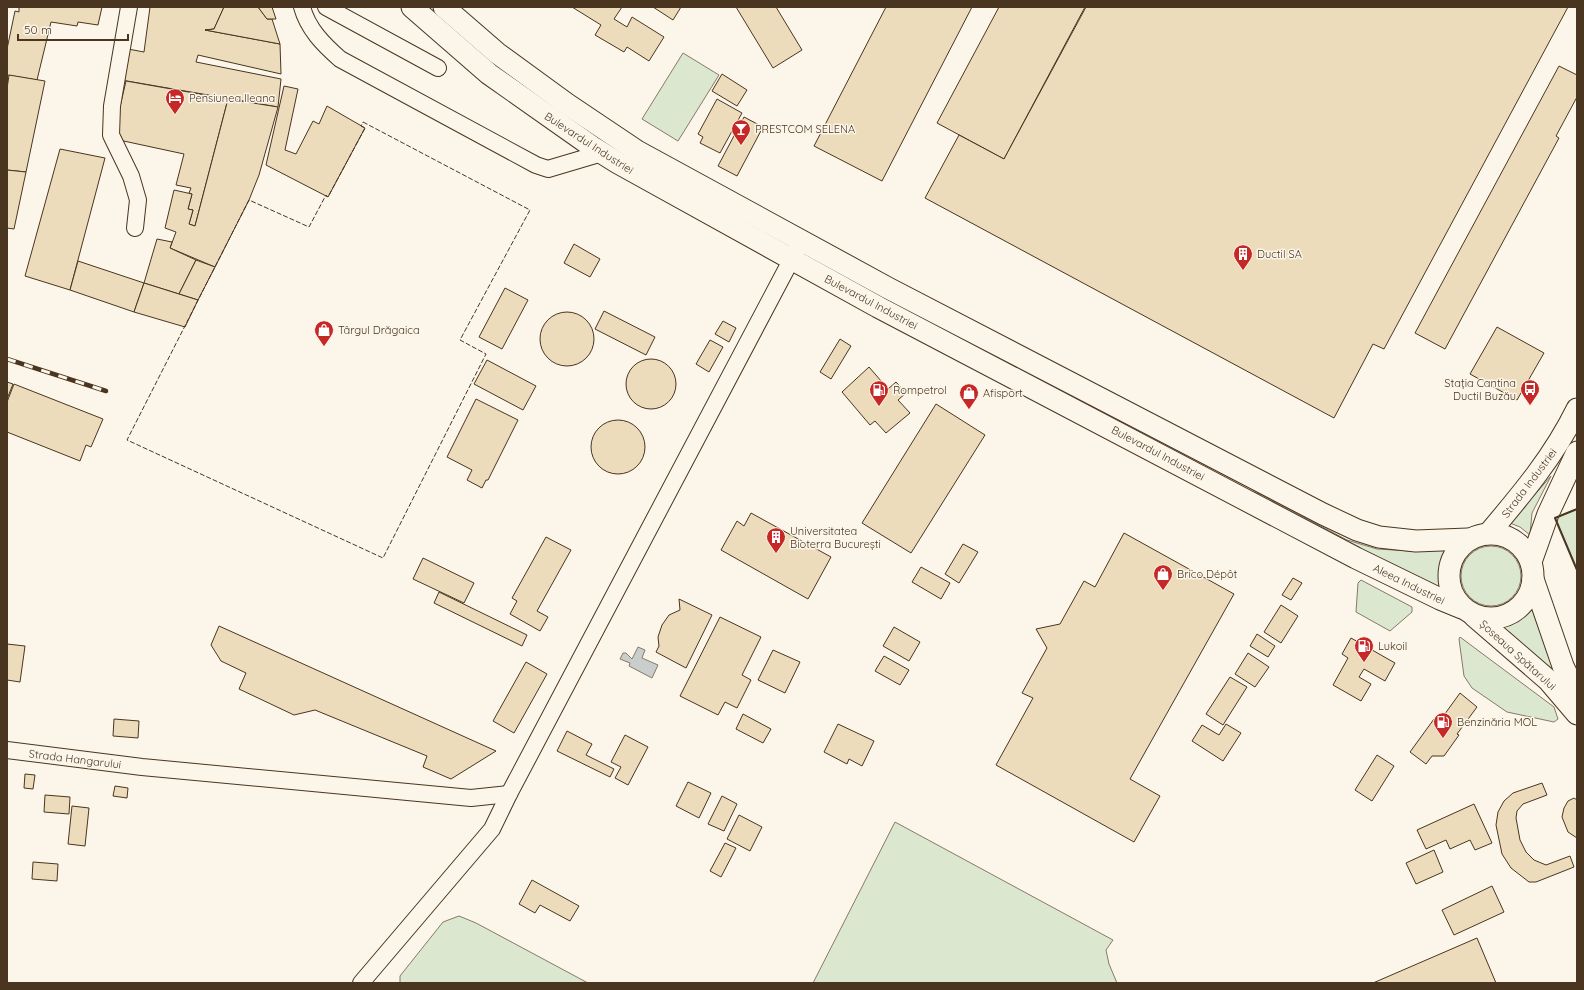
<svg xmlns="http://www.w3.org/2000/svg" width="1584" height="990" viewBox="0 0 1584 990" font-family="Quicksand,sans-serif">
	<style>
		.green { fill: #dce7d0; stroke: #887966 }
		.water { fill: #c9cecd; stroke: #887966 }
		.building { fill: #ecdcbc; stroke: #4a3520 }
		.lines { fill: none; stroke-linecap: round; stroke-linejoin: round }
		.minor-casing { stroke: #4a3520; stroke-width: 18 }
		.major-casing { stroke: #4a3520; stroke-width: 23 }
		.minor { stroke: #fbf6e9; stroke-width: 16 }
		.major { stroke: #fbf6e9; stroke-width: 21 }
		.rail-casing { stroke: #4a3520; stroke-width: 4.5 }
		.rail { stroke: #fbf6e9; stroke-width: 3; stroke-dasharray: 9; stroke-linecap: butt }
		.fence { stroke: #4a3520; stroke-width: 1; stroke-dasharray: 5 2; stroke-linecap: butt }
		.wall { stroke: #4a3520; stroke-width: 2 }
		.labels { text-anchor: middle; stroke-width: 3; stroke-linejoin: round; paint-order: stroke }
		.poi-label { font-size: 11px; fill: #4a3520; stroke: #fbf6e9; text-anchor: start }
		.street-label { font-size: 11px; fill: #4a3520; stroke: #fbf6e9 }
	</style>
	<rect width="100%" height="100%" fill="#fbf6e9"/>
	<g class="green">
		<path d="M683,53L719,75L678,141L642,119Z"/>
		<path d="M1551,476L1532,513L1530,535L1520,527L1510,523Z"/>
		<path d="M1226,482L1262,495L1347,540L1377,549L1411,551L1456,543C1449,560 1442,575 1447,594Z"/>
		<path d="M1577,509V570L1555,518Z"/>
		<circle cx="1491" cy="576" r="30"/>
		<path d="M1361,580L1412,607V612L1390,631L1356,612L1358,583Z"/>
		<path d="M1531,596C1539,626 1545,654 1561,681L1490,623C1509,620 1523,613 1531,596Z"/>
		<path d="M1460,637L1554,707L1558,719L1554,722L1507,712L1472,688L1464,676L1459,639Z"/>
		<path d="M895,822L1113,940L1106,950L1109,964L1117,983H813Z"/>
		<path d="M459,916L476,923L588,983H400V976L443,922Z"/>
	</g>
	<path class="water" d="M638,647L645,650L642,658L658,665L652,678L629,666L630,663L620,659L623,653H626L632,659Z"/>
	<g class="building">
		<path d="M19,7H102L98,25L78,22L77,26L51,22L37,80L7,75V49L15,11L19,12Z"/>
		<path d="M150,7H224L214,29L205,30L280,44L281,74L198,55L196,62L281,79L278,107L121,80L128,49L144,52Z"/>
		<path d="M224,7H258L267,19H272L280,44L205,30L214,29Z"/>
		<path d="M258,7H272L276,19H267Z"/>
		<path d="M572,7H622L614,19L627,27L632,17L664,37L649,61L627,47L624,52L595,35L601,25Z"/>
		<path d="M653,7H681L673,20Z"/>
		<path d="M736,7H776L802,50L773,68Z"/>
		<path d="M886,7H972L882,181L814,146Z"/>
		<path d="M999,7H1085L1004,159L937,123Z"/>
		<path d="M1086,7H1568L1384,349L1373,344L1334,418L925,198L959,135L1004,159Z"/>
		<path d="M1559,66L1577,75V97L1556,136L1559,138L1445,349L1415,333Z"/>
		<path d="M722,74L747,90L737,106L712,91Z"/>
		<path d="M9,75L45,81L26,172L7,170V89Z"/>
		<path d="M126,81L228,99L195,226L189,224L193,210L188,209L192,194L189,193L191,188L176,185L184,154L119,140L115,128Z"/>
		<path d="M284,86L298,89L285,150L296,154L313,121L319,124L327,106L365,128L328,197L266,165Z"/>
		<path d="M228,99L278,107L259,175L249,200L215,267L170,248L176,232L165,228L174,190L192,194L188,209L193,210L189,224L195,226Z"/>
		<path d="M717,99L742,113L720,153L700,143L703,137L698,134Z"/>
		<path d="M744,117L763,127L737,176L718,166Z"/>
		<path d="M60,149L105,158L70,290L25,276Z"/>
		<path d="M7,170L26,172L14,229L7,228Z"/>
		<path d="M157,239L172,242L170,248L196,260L179,294L144,283Z"/>
		<path d="M574,244L600,259L590,277L564,263Z"/>
		<path d="M196,260L215,267L198,300L179,294Z"/>
		<path d="M78,261L144,283L134,312L70,290Z"/>
		<path d="M144,283L198,300L185,327L134,312Z"/>
		<path d="M505,288L528,300L502,349L479,337Z"/>
		<path d="M604,311L655,337L646,355L595,329Z"/>
		<circle cx="567" cy="339" r="27"/>
		<path d="M723,321L736,328L729,342L715,334Z"/>
		<path d="M1497,327L1544,353L1517,400L1470,374Z"/>
		<path d="M840,339L851,346L831,379L820,372Z"/>
		<path d="M710,340L723,347L709,372L696,364Z"/>
		<circle cx="651" cy="384" r="25"/>
		<path d="M487,360L536,386L523,410L474,384Z"/>
		<path d="M869,367L888,389L896,382L906,393L898,400L910,413L886,433L875,421L870,425L842,392Z"/>
		<path d="M7,382L13,384L7,399Z"/>
		<path d="M14,384L103,419L91,447L86,445L80,461L7,432V402Z"/>
		<path d="M476,399L518,420L488,480H486L482,488L467,480L472,470L447,457Z"/>
		<path d="M936,404L985,435L911,553L862,523Z"/>
		<circle cx="618" cy="447" r="27"/>
		<path d="M751,513L831,557L808,599L721,550L737,521L744,526Z"/>
		<path d="M1124,533L1234,594L1130,779L1160,796L1134,842L996,765L1033,698L1022,693L1047,648L1036,629L1060,624L1084,581L1095,587Z"/>
		<path d="M546,537L571,550L537,611L548,617L540,631L510,614L517,601L512,598Z"/>
		<path d="M963,544L978,552L959,583L945,574Z"/>
		<path d="M423,558L474,583L464,603L413,579Z"/>
		<path d="M921,567L950,583L941,599L912,582Z"/>
		<path d="M1293,578L1302,583L1291,600L1282,595Z"/>
		<path d="M439,592L527,635L522,646L434,603Z"/>
		<path d="M679,599L712,615L686,668L656,652L659,646L658,637L662,625L669,615L680,610Z"/>
		<path d="M1281,605L1298,616L1281,643L1264,632Z"/>
		<path d="M720,617L761,637L742,675L751,680L737,708L725,702L718,715L680,696Z"/>
		<path d="M219,626L496,751L451,779L423,767L427,756L315,710L294,715L239,689L246,673L221,661L211,645Z"/>
		<path d="M894,627L920,642L909,661L883,646Z"/>
		<path d="M1257,634L1275,646L1268,657L1250,646Z"/>
		<path d="M1351,638L1395,663L1385,681L1364,669L1359,677L1371,684L1361,701L1333,685L1348,658L1342,654Z"/>
		<path d="M7,644L25,646L20,682L7,680Z"/>
		<path d="M773,650L800,662L785,693L758,680Z"/>
		<path d="M1248,653L1269,667L1255,687L1235,674Z"/>
		<path d="M884,656L909,670L900,685L875,671Z"/>
		<path d="M526,662L547,674L514,733L493,721Z"/>
		<path d="M1230,677L1247,687L1223,725L1206,714Z"/>
		<path d="M1460,693L1477,707L1457,734L1459,735L1444,756H1432L1426,764L1410,752L1434,719L1439,722Z"/>
		<path d="M743,714L771,729L763,743L736,729Z"/>
		<path d="M114,719L139,721L138,738L113,736Z"/>
		<path d="M838,724L874,741L862,766L849,759L847,764L824,752Z"/>
		<path d="M1226,724L1241,733L1223,761L1192,741L1202,725L1219,735Z"/>
		<path d="M567,731L592,744L586,755L614,769L610,777L557,751Z"/>
		<path d="M625,735L648,747L628,785L615,778L621,767L611,762Z"/>
		<path d="M1377,755L1394,766L1372,801L1355,790Z"/>
		<path d="M25,774L35,775L33,789L24,788Z"/>
		<path d="M688,782L711,793L699,818L676,806Z"/>
		<path d="M1542,783L1547,795L1523,804L1517,811L1516,818L1520,840L1526,852L1534,860L1546,865L1570,856L1574,867L1536,882H1529L1511,868L1502,854L1496,825L1498,812L1504,801L1513,793Z"/>
		<path d="M115,786L128,788L127,798L113,796Z"/>
		<path d="M45,795L70,797L69,814L44,812Z"/>
		<path d="M722,796L737,804L724,831L708,824Z"/>
		<path d="M1574,798L1577,800V838L1568,832L1562,817L1564,808L1568,801Z"/>
		<path d="M1474,804L1492,843L1475,850L1470,840L1450,849L1446,840L1426,849L1417,830Z"/>
		<path d="M72,806L89,808L85,846L68,844Z"/>
		<path d="M739,815L762,827L750,851L727,839Z"/>
		<path d="M725,843L736,848L721,877L710,871Z"/>
		<path d="M1434,850L1443,872L1416,884L1406,863Z"/>
		<path d="M33,862L58,864L57,881L32,879Z"/>
		<path d="M532,880L579,906L570,921L540,905L535,913L519,904Z"/>
		<path d="M1492,886L1504,912L1454,935L1442,910Z"/>
		<path d="M1477,938L1496,983H1373Z"/>
	</g>
	<g class="lines">
		<defs>
			<g id="minor">
				<path d="M129,7L112,106L111,135L131,176L138,200L135,228"/>
				<path d="M302,7C308,29 323,44 340,59L536,165L548,169L602,153"/>
				<path d="M326,7L438,68"/>
				<path d="M7,750L142,767L471,798L509,794"/>
				<path d="M361,983L492,829L509,794L797,249"/>
			</g>
			<g id="major">
				<path d="M412,7L489,74L594,148L618,163L878,307L1356,558L1440,599L1462,608"/>
				<path d="M444,7L497,53L567,104L637,151L888,288L1323,514L1357,530L1379,537L1416,541L1468,539"/>
				<path d="M1489,533C1522,494 1554,456 1577,409"/>
				<circle cx="1491" cy="576" r="42"/>
				<path d="M1531,562L1548,514L1577,452"/>
				<path d="M1533,579L1563,666L1577,695"/>
				<path d="M1474,616L1548,680L1577,714"/>
			</g>
		</defs>
		<use href="#minor" class="minor-casing"/>
		<use href="#major" class="major-casing"/>
		<use href="#minor" class="minor"/>
		<use href="#major" class="major"/>
		<defs>
			<path id="rail" d="M7,359L106,391"/>
		</defs>
		<use href="#rail" class="rail-casing"/>
		<use href="#rail" class="rail"/>
		<path class="fence" d="M363,122L530,210L460,340L486,354L383,558L127,440L249,200L309,227L326,195L328,197L365,128L361,126Z"/>
		<path class="wall" d="M1577,509L1555,518L1577,570"/>
	</g>
	<defs>
		<symbol id="hotel-pin" viewBox="-11 -11 22 30"><path d="M0 17L-7.5 6A9.5 9.5 0 1 1 7.5 6Z" fill="#c62828" stroke="#fbf6e9"/><path d="M-6-4.5h1.5V1H6V5H4.5V3h-9V5H-6ZM-4 0a1.8 1.8 0 1 1 3.6 0ZM.5 0V-2.5h3Q6-2.5 6 0Z" fill="#fff"/></symbol>
		<symbol id="bar-pin" viewBox="-11 -11 22 30"><path d="M0 17L-7.5 6A9.5 9.5 0 1 1 7.5 6Z" fill="#c62828" stroke="#fbf6e9"/><path d="M-6-5H6L.8 .8V4.5H3.5V6h-7V4.5H-.8V.8Z" fill="#fff"/></symbol>
		<symbol id="building-pin" viewBox="-11 -11 22 30"><path d="M0 17L-7.5 6A9.5 9.5 0 1 1 7.5 6Z" fill="#c62828" stroke="#fbf6e9"/><path d="M-4-6H4V6H1V3H-1V6H-4ZM-2.5-4.3h1.7v1.8h-1.7ZM.8-4.3h1.7v1.8H.8ZM-2.5-1h1.7V.8h-1.7ZM.8-1h1.7V.8H.8Z" fill="#fff"/></symbol>
		<symbol id="shop-pin" viewBox="-11 -11 22 30"><path d="M0 17L-7.5 6A9.5 9.5 0 1 1 7.5 6Z" fill="#c62828" stroke="#fbf6e9"/><path d="M-5-2.5h2.3a2.7 3.5 0 0 1 5.4 0H5L5.5 6h-11ZM-1.5-2.5h3a1.5 2.3 0 0 0-3 0Z" fill="#fff"/></symbol>
		<symbol id="bus-pin" viewBox="-11 -11 22 30"><path d="M0 17L-7.5 6A9.5 9.5 0 1 1 7.5 6Z" fill="#c62828" stroke="#fbf6e9"/><path d="M-5-6H5V4H4V6H2V4H-2V6H-4V4H-5ZM-3.5-4V0h7V-4ZM-3.5 1.2v1.5H-2V1.2ZM2 1.2v1.5H3.5V1.2Z" fill="#fff"/></symbol>
		<symbol id="fuel-pin" viewBox="-11 -11 22 30"><path d="M0 17L-7.5 6A9.5 9.5 0 1 1 7.5 6Z" fill="#c62828" stroke="#fbf6e9"/><path d="M-5.5-6h7V0h2V4h1.3V-2.5L3-4.5l.8-.8L6-3V5H2.5V1h-1V6h-7ZM-4.2-4.7v3.2H.2V-4.7Z" fill="#fff"/></symbol>
	</defs>
	<g fill-rule="evenodd">
		<use href="#hotel-pin" x="164" y="87" width="22" height="30"/>
		<use href="#bar-pin" x="730" y="118" width="22" height="30"/>
		<use href="#building-pin" x="1232" y="243" width="22" height="30"/>
		<use href="#shop-pin" x="313" y="319" width="22" height="30"/>
		<use href="#bus-pin" x="1519" y="378" width="22" height="30"/>
		<use href="#fuel-pin" x="868" y="379" width="22" height="30"/>
		<use href="#shop-pin" x="958" y="382" width="22" height="30"/>
		<use href="#building-pin" x="765" y="526" width="22" height="30"/>
		<use href="#shop-pin" x="1152" y="563" width="22" height="30"/>
		<use href="#fuel-pin" x="1353" y="635" width="22" height="30"/>
		<use href="#fuel-pin" x="1432" y="711" width="22" height="30"/>
	</g>
	<g class="labels">
		<g class="poi-label">
			<text x="189" y="102">Pensiunea Ileana</text>
			<text x="755" y="133">PRESTCOM SELENA</text>
			<text x="1257" y="258">Ductil SA</text>
			<text x="338" y="334">Târgul Drăgaica</text>
			<text x="1516" y="387" text-anchor="end">Stația Cantina<tspan x="1516" dy="13">Ductil Buzău</tspan></text>
			<text x="893" y="394">Rompetrol</text>
			<text x="983" y="397">Afisport</text>
			<text x="790" y="535">Universitatea<tspan x="790" dy="13">Bioterra București</tspan></text>
			<text x="1177" y="578">Brico Dépôt</text>
			<text x="1378" y="650">Lukoil</text>
			<text x="1457" y="726">Benzinăria MOL</text>
		</g>
		<g class="street-label">
			<text transform="translate(589 143) rotate(33)" y="4">Bulevardul Industriei</text>
			<text transform="translate(871 302) rotate(28)" y="4">Bulevardul Industriei</text>
			<text transform="translate(1158 453) rotate(28)" y="4">Bulevardul Industriei</text>
			<text transform="translate(1529 483) rotate(-53)" y="4">Strada Industriei</text>
			<text transform="translate(1409 584) rotate(26)" y="4">Aleea Industriei</text>
			<text transform="translate(1518 655) rotate(42)" y="4">Șoseaua Spătarului</text>
			<text transform="translate(75 759) rotate(7)" y="4">Strada Hangarului</text>
		</g>
	</g>
	<rect width="1584" height="990" fill="none" stroke="#4a3520" stroke-width="16"/>
	<path d="M18 34v6h110v-6" fill="none" stroke="#4a3520" stroke-width="2"/>
	<text x="24" y="34" font-size="12" fill="#4a3520" stroke="#fbf6e9" stroke-width="3" paint-order="stroke">50 m</text>
</svg>
